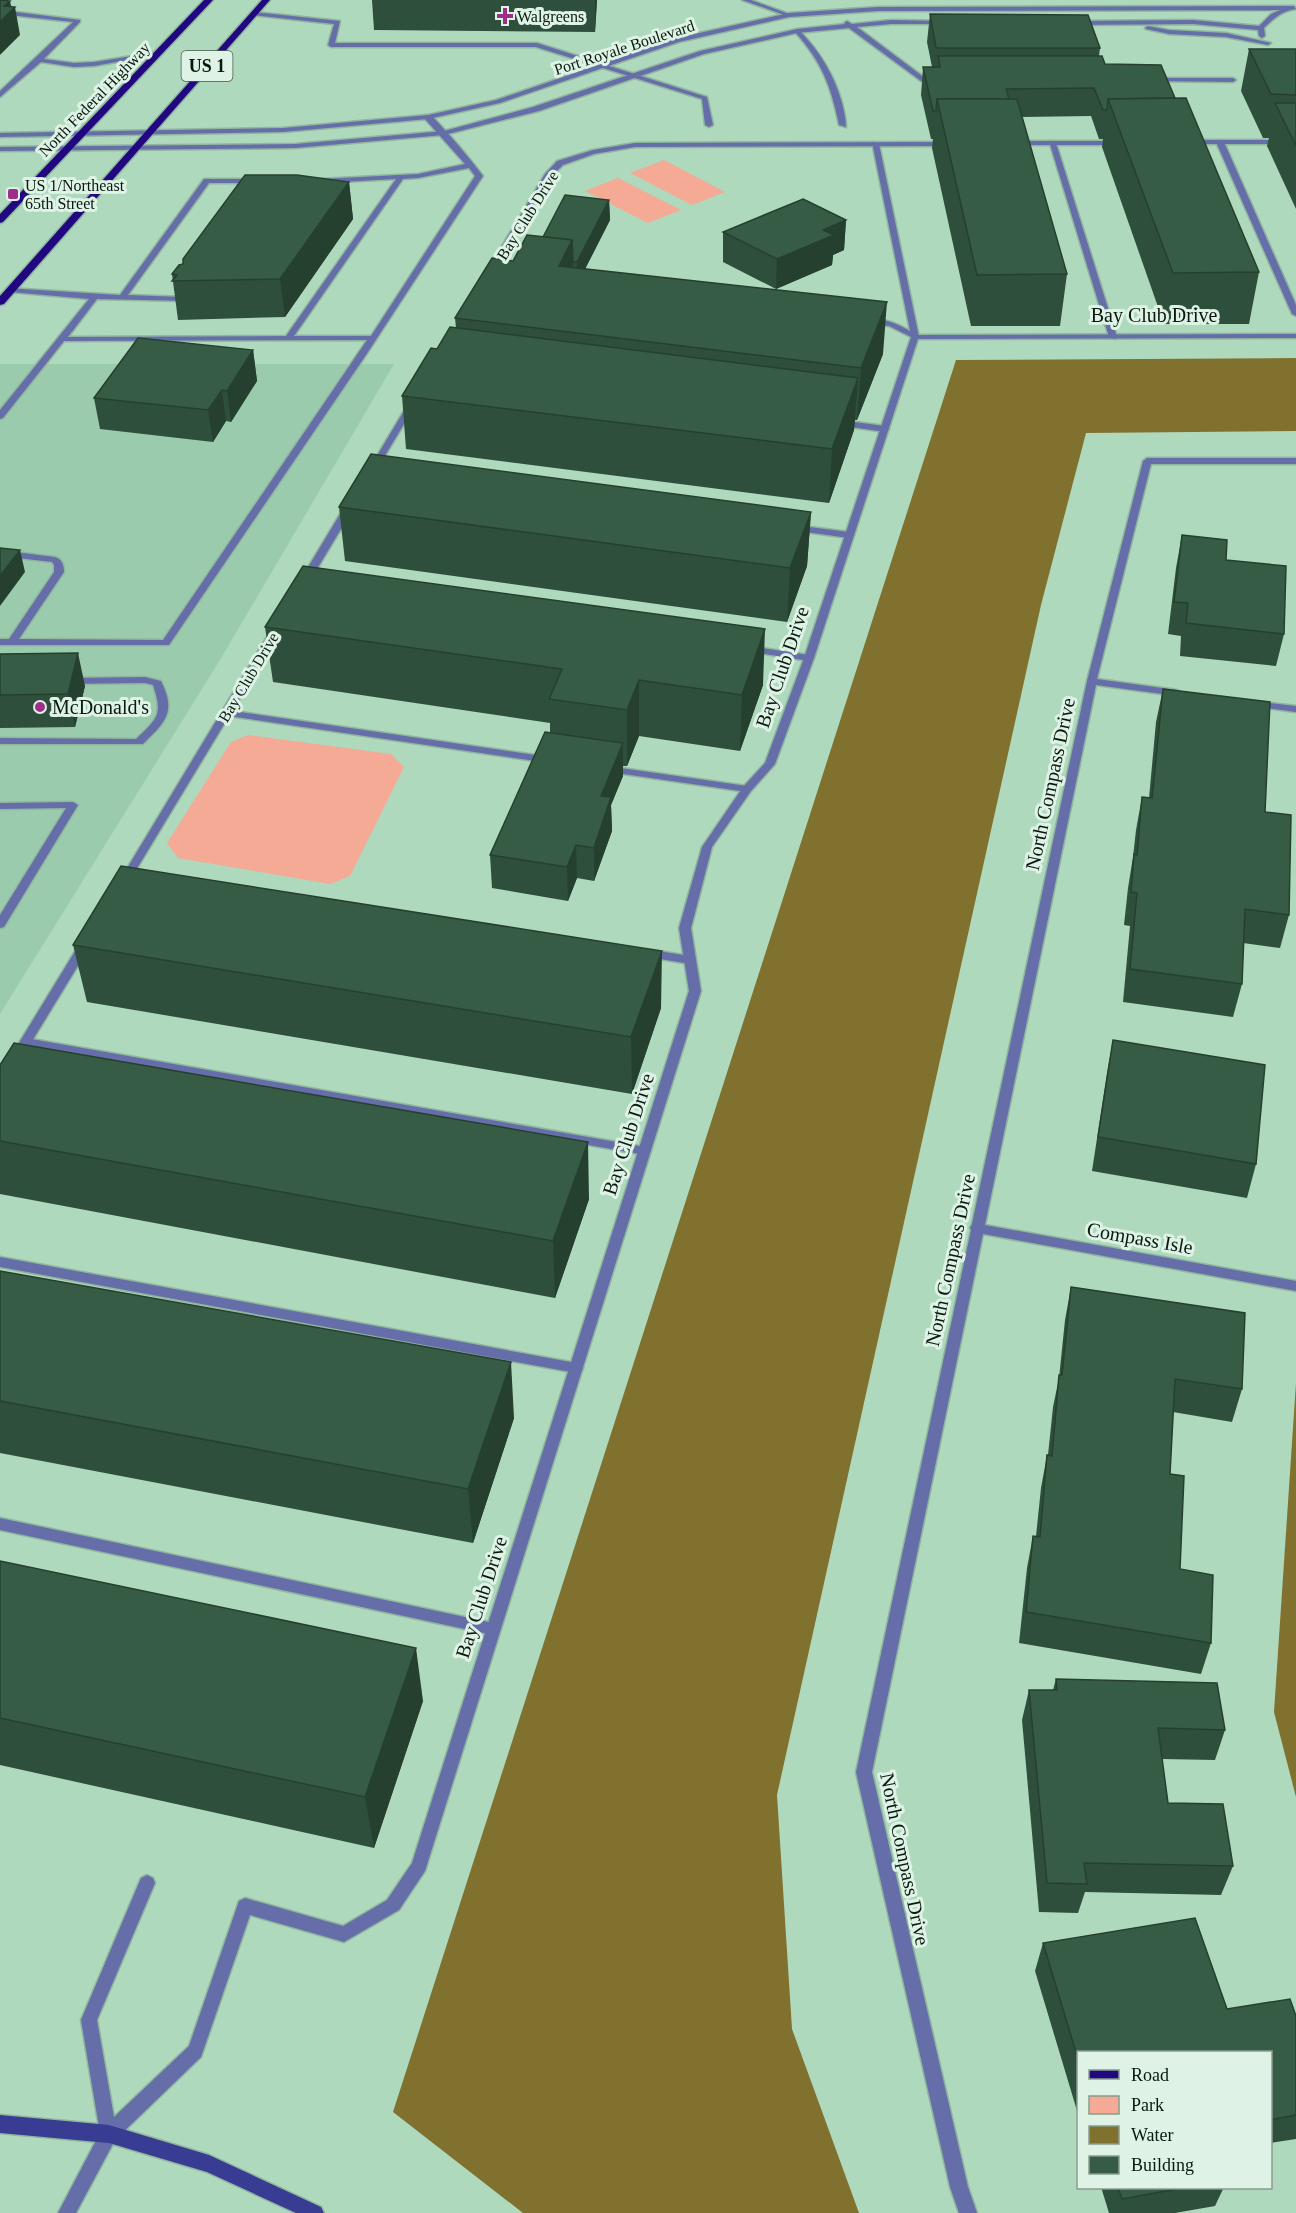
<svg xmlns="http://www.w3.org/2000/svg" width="1296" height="2213" viewBox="0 0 1296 2213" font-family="Georgia,serif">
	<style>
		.built { fill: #9bcbad }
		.green { fill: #f4aa95 }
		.water { fill: #80712f }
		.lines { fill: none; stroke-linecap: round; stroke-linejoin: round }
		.lane-casing { stroke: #90b69e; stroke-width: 3 }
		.street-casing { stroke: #90b69e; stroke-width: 3 }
		.secondary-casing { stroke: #90b69e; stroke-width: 3 }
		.primary-casing { stroke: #90b69e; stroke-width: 3 }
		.lane { fill: #656ea9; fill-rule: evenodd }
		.street { fill: #656ea9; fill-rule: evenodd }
		.secondary { fill: #393c93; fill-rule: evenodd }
		.primary { fill: #210881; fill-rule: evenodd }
		.wall { fill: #2e4f3b }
		.shaded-wall { fill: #264030 }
		.building { fill: #365c45; stroke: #264030; stroke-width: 1.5 }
		.poi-dot { fill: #9f2e8a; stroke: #def3e5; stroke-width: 2 }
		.labels { text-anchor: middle; stroke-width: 6; stroke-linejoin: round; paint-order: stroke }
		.far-poi-label { font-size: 16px; fill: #09190f; stroke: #def3e5; text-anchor: start }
		.far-street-label { font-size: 16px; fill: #09190f; stroke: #def3e5 }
		.shield { fill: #def3e5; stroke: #495a4f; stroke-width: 1.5 }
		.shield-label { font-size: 18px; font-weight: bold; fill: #09190f }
		.street-label { font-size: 20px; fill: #09190f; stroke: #def3e5 }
		.poi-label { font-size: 20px; fill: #09190f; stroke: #def3e5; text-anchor: start }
	</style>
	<rect width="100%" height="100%" fill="#aed9bd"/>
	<path class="built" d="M0,364H394L220,660L0,1014Z"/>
	<g class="green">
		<path d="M664,160L725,192L692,205L630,173Z"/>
		<path d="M618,178L681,210L648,223L585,191Z"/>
		<path d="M248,735L391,754L404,767L350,876L330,884L178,858L167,843L231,742Z"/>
	</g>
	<g class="water">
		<path d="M1296,358V431L1086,433L1041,605L777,1795L792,2029L859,2213H523L393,2112L956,360Z"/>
		<path d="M1296,1383V1797L1274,1712Z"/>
	</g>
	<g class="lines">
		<defs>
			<g id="lane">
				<path d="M742,0H751L792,15L787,16Z"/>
				<path d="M0,10L80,20V22L44,59L74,63L94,62L158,52L161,54L94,66L74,67L41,62L0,97V91L73,22L0,14Z"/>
				<path d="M254,12L340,21L335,43H537L707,97L713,125L709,127L705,125L702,99L536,47H331L328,45L334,24L252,15L251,14Z"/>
				<path d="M795,30H799C820,52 834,74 842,103C844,111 846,119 846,127L839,125C831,86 822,62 795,32Z"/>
				<path d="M425,115H431C450,135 468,156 483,176L364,358L169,645H0V639H9L54,572V565L52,562L0,556V550L55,557C62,559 64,565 64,572L19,639L163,640L367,340L64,341L3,418L0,419V410L89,299L10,292H7V288L120,295L204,179H256L260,181L259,183H209L128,295L184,297L188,299L187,301L97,299L68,337L286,336L396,179L324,183L320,181L321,179L418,174L465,164L425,119ZM469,168L475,176L371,336H294L403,179L418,178Z"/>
				<path d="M1217,140L1224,142L1296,305V316L1292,314L1216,142Z"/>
				<path d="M1049,141L1056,143L1117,337L1116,339L1109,337Z"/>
				<path d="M872,142L879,144L919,337L915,339L889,326L871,324L867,322C879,315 898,324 910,331Z"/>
				<path d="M840,420L885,426L889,429L885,432L837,425V421Z"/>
				<path d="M794,525L849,532L854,535L849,538L791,530L789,528Z"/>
				<path d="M749,646L809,655L814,658L809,661L746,651V647Z"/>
				<path d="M145,677L161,681C177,713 165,722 143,744H0V738L136,739C158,718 163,715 153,685L145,683L67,684L62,681L67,678Z"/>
				<path d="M226,710L549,757L554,760L549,763L222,715L221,713Z"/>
				<path d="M607,766L747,786L752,789L747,792L603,771L602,769Z"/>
				<path d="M73,802L78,805L4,927L0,928V915L66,808L0,809V803Z"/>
				<path d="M646,949L690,956L696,960L690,964L642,956L640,953Z"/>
				<path d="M26,1038L645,1147L651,1151L645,1155L22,1045L20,1042L22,1039Z"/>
				<path d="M0,1257L576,1363L581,1364L583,1368L581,1372L576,1373L0,1267Z"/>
				<path d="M0,1518L493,1623L498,1624L500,1629L498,1634L493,1635L0,1530Z"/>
			</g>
			<g id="street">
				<path d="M878,7L1294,6L1296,9C1282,11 1274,18 1264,28L1265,36L1262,38L1259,36L1258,30L1193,24L1077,25L1074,23L1077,21L1193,20L1259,26L1271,14L1280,10L878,11L789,17L679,42L500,103L428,119L283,132L0,137V133L283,128L428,115L496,100L677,38L789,13Z"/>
				<path d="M891,20L945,21L946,22L943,24H891L857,27L925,78L938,79V81H921L849,28L797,33L704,54L539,111L444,135L295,148L0,151V147L295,144L444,131L533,107L700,51L797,29L845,24L844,23L847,21L852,24Z"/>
				<path d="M1148,26L1169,30L1226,33L1271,43L1268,45L1226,37L1169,34L1146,29L1145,28Z"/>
				<path d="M1151,78H1233L1236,80L1233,82L1149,81L1148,80Z"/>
				<rect x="1186" y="140" width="110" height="4"/>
				<path d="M1012,141H1118L1122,143L1118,145H1015L1011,143Z"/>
				<path d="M947,142H950V146L635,147L594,154L563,165L551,177L494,273L490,275L486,273L545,174L557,161L593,150L635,143Z"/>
				<path d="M1296,334V338L918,339L814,658L775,764L751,791L712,847L691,928L701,991L425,1871L399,1910L344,1942L250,1915L201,2057L115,2140L76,2213H58L100,2133L81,2020L141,1878L147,1875L153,1878L155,1883L97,2020L114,2117L189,2046L239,1901L245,1898L343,1926L387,1900L412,1863L689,991L679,928L702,847L743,787L765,763L804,658L911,337L915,335Z"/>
				<path d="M412,401L416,404L377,469L376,471H370L369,469L408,404Z"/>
				<path d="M1147,458H1296V464H1151L1097,679L1177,690L1182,693L1177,696L1096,685L985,1225L1296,1281V1291L983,1234L872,1772L968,2187L977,2213H959L950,2187L856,1772L971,1230L970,1228L972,1224L1087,681L1143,461Z"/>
				<path d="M348,506L353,509L311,579L306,582L303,581L301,579L343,509Z"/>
				<path d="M276,627L281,630L130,880L125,884L121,883L120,880L271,630Z"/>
				<path d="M1254,701L1296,706V712L1250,706V702Z"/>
				<path d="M84,942L90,946L4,1087L0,1088V1074L80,943Z"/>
			</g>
			<path id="secondary" d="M0,2115L109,2125L209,2155L321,2207L324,2213H296L207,2172L109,2143L0,2133Z"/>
			<g id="primary">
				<path d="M204,0H213L3,222L0,223V214Z"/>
				<path d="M262,0H270L4,304L0,305V296Z"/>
			</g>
		</defs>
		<use href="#lane" class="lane-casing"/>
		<use href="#street" class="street-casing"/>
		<use href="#secondary" class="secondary-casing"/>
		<use href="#primary" class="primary-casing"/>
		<use href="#lane" class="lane"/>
		<use href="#street" class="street"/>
		<use href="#secondary" class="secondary"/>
		<use href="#primary" class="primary"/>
	</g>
	<g class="wall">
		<path d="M372,0H597L595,32L374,30Z"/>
		<path d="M930,14L1100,48L1099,56L1105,64L1175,98L1259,272L1249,324H1164L1102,147L1103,139H1099L1091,116L1022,117L1067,274L1060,326H971L932,148L933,139H931L921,95L923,67H932L927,42Z"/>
		<path d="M1249,49H1296V209L1267,146L1269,138H1263L1241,91Z"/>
		<path d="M349,182L353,219L285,317L178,320L172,274L183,264Z"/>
		<path d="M609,200L610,220L585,269L883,354L857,420H855L854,430L829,503L406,449L402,396L437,349L456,328L455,318L513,261L543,237Z"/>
		<path d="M846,220L844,250L833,255L832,265L776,289L723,262V232Z"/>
		<path d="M253,350L257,381L231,422L226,421L213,442L100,429L94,398Z"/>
		<path d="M339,507L811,512L807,566L787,622L345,561Z"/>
		<path d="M1182,535L1226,560L1284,634L1276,666L1180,656L1181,636L1168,634L1176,568Z"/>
		<path d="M265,627L763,685L740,751L639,736L627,766H623V776L611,805L612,831L594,881L577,878L568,901L492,888L490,855L550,732V723L273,682Z"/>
		<path d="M0,654L85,686L75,727L0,728Z"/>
		<path d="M1163,689L1265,812L1289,915L1280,948L1243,943L1242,984L1233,1017L1123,1002L1130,926L1124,925L1128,888L1133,857L1136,830L1142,797L1149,798L1156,722Z"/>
		<path d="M73,945L661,1008L632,1094L87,1002Z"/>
		<path d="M1113,1040L1256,1164L1247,1198L1092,1171L1107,1073Z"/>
		<path d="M0,1065L589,1199L555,1298L0,1194Z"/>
		<path d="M0,1271L514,1418L473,1543L0,1453Z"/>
		<path d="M1071,1287L1242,1389L1232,1422L1173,1412L1170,1474L1180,1569L1211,1643L1201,1674L1019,1643L1027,1568L1033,1536H1036L1041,1488L1047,1455H1048L1053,1407L1059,1378L1065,1320Z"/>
		<path d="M0,1561L423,1701L374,1848L0,1765Z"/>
		<path d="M1056,1679L1225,1730L1215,1760L1162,1759L1168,1803L1233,1866L1221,1895L1085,1892L1078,1913L1039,1912L1022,1720L1029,1690H1053Z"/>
		<path d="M1043,1943L1227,2009L1296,2016V2139L1270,2143V2052H1078V2114L1035,1971Z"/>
		<path d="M1101,2187H1224L1215,2206L1175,2213H1109Z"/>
	</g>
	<g class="shaded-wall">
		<path d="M595,0H597L595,32Z"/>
		<path d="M10,1L12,10L15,7L20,35L0,55V22L4,6Z"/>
		<path d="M349,182L353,219L285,317L280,279Z"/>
		<path d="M609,200L610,220L578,283L577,262Z"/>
		<path d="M846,220L844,250L833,255L832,265L776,289L777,259L823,230Z"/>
		<path d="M572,240L574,291L559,266Z"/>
		<path d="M887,302L883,354L857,420L861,368Z"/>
		<path d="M253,350L257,381L231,422L227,391Z"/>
		<path d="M858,378L854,430L829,503L832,449Z"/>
		<path d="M222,390L226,421L213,442L208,410Z"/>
		<path d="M811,512L807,566L787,622L790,568Z"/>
		<path d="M20,550L25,572L0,606V576Z"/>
		<path d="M765,629L763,685L740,751L742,695Z"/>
		<path d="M78,653L85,686L75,727L68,694Z"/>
		<path d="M639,680V736L627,766V710Z"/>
		<path d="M623,743V776L611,805L612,831L594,881V848L601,796Z"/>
		<path d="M576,845L577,878L568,901L567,867Z"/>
		<path d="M662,951L661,1008L632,1094L631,1037Z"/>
		<path d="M588,1142L589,1199L555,1298L553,1241Z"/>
		<path d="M511,1362L514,1418L473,1543L468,1489Z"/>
		<path d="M416,1648L423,1701L374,1848L365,1797Z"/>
	</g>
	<g class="building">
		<path d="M0,0L10,1L4,6L15,7L0,22Z"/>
		<path d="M930,14L1088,15L1100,48H936Z"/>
		<path d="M1249,49H1296V95L1271,94Z"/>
		<path d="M938,56H1102L1105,64L1161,65L1175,98L1108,99L1107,110H1103L1094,88L1006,89L1009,99H937L936,111H933L923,67H940Z"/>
		<path d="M1186,98L1259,272L1173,273L1108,99Z"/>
		<path d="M937,99H1017L1067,274L977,275Z"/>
		<path d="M1275,103H1296V146Z"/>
		<path d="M245,175H297L349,182L280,279L172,281L177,275L172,274L179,265L183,264V259Z"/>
		<path d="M565,195L609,200L577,262H573L572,240L543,237Z"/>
		<path d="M803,199L846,220L823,230L834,235L777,259L723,232Z"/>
		<path d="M527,235L572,240L559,266L887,302L861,368L455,318L492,258L513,261Z"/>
		<path d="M450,327L858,378L832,449L402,396L431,348L437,349Z"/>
		<path d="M138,338L253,350L227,391L222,390L208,410L94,398Z"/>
		<path d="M371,454L811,512L790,568L339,507Z"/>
		<path d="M1182,535L1227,540L1226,560L1286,566L1284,634L1186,623L1188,603L1174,602Z"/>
		<path d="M0,548L20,550L0,576Z"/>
		<path d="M303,566L765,629L742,695L639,680L627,710L549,699L562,669L265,627Z"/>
		<path d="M78,653L68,694L0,695V654Z"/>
		<path d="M1163,689L1270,702L1265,812L1291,815L1289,915L1245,909L1242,984L1130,969L1137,893L1131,892L1134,854L1137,855L1142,797L1152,798Z"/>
		<path d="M545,732L623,743L601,796L611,797L594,848L576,845L567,867L490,855Z"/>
		<path d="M121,866L662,951L631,1037L73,945Z"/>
		<path d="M1113,1040L1265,1065L1256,1164L1098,1137Z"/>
		<path d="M14,1043L588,1142L553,1241L0,1141V1065Z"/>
		<path d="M0,1271L511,1362L468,1489L0,1401Z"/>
		<path d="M1071,1287L1245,1313L1242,1389L1175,1379L1170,1474L1184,1476L1180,1569L1213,1575L1211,1643L1026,1612L1033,1536L1040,1537L1047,1455L1052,1456L1059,1375H1062Z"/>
		<path d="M0,1561L416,1648L365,1797L0,1718Z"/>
		<path d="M1056,1679L1217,1683L1225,1730L1158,1728L1168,1803L1223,1804L1233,1866L1084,1863L1087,1884L1047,1883L1029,1690H1057Z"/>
		<path d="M1195,1918L1227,2009L1290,1999L1296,2016V2115L1270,2120V2052H1078V2059L1043,1943Z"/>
		<path d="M1118,2187H1188L1122,2199Z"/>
	</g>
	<g class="poi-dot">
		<path d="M502 7h6v6h6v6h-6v6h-6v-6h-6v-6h6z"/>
		<rect x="7" y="188" width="12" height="12" rx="3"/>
		<circle cx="40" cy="707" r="6"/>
	</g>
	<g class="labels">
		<g class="far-poi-label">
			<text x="517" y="22">Walgreens</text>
			<text x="25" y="191">US 1/Northeast<tspan x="25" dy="18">65th Street</tspan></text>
		</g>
		<g class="far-street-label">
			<text transform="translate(624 47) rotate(-18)" y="6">Port Royale Boulevard</text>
			<text transform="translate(94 99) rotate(-46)" y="6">North Federal Highway</text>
			<text transform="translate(527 215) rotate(-58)" y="6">Bay Club Drive</text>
			<text transform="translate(248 677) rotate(-59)" y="6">Bay Club Drive</text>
		</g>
		<rect class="shield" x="181.5" y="51" width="51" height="30" rx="4.5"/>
		<g class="shield-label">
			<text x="207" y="72">US 1</text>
		</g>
		<g class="street-label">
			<text x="1154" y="322">Bay Club Drive</text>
			<text transform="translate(782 667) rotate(-71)" y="7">Bay Club Drive</text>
			<text transform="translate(1050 784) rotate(-78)" y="7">North Compass Drive</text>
			<text transform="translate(628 1134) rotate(-72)" y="7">Bay Club Drive</text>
			<text transform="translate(1140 1238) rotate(10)" y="7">Compass Isle</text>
			<text transform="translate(950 1260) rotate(-78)" y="7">North Compass Drive</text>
			<text transform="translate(481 1597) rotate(-72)" y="7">Bay Club Drive</text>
			<text transform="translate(905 1859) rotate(78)" y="7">North Compass Drive</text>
		</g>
		<g class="poi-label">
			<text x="52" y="714">McDonald's</text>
		</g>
	</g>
	<rect x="1077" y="2051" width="195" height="138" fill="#def3e5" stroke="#899c8f" stroke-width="1.5"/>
	<rect x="1089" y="2070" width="30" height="9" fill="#210881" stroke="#899c8f" stroke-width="1.5"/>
	<text x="1131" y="2081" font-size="18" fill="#09190f">Road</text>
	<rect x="1089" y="2096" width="30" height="18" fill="#f4aa95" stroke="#899c8f" stroke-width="1.5"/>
	<text x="1131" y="2111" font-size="18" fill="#09190f">Park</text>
	<rect x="1089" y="2126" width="30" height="18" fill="#80712f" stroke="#899c8f" stroke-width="1.5"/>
	<text x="1131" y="2141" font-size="18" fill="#09190f">Water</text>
	<rect x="1089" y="2156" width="30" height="18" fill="#365c45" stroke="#899c8f" stroke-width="1.5"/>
	<text x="1131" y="2171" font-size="18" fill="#09190f">Building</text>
</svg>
